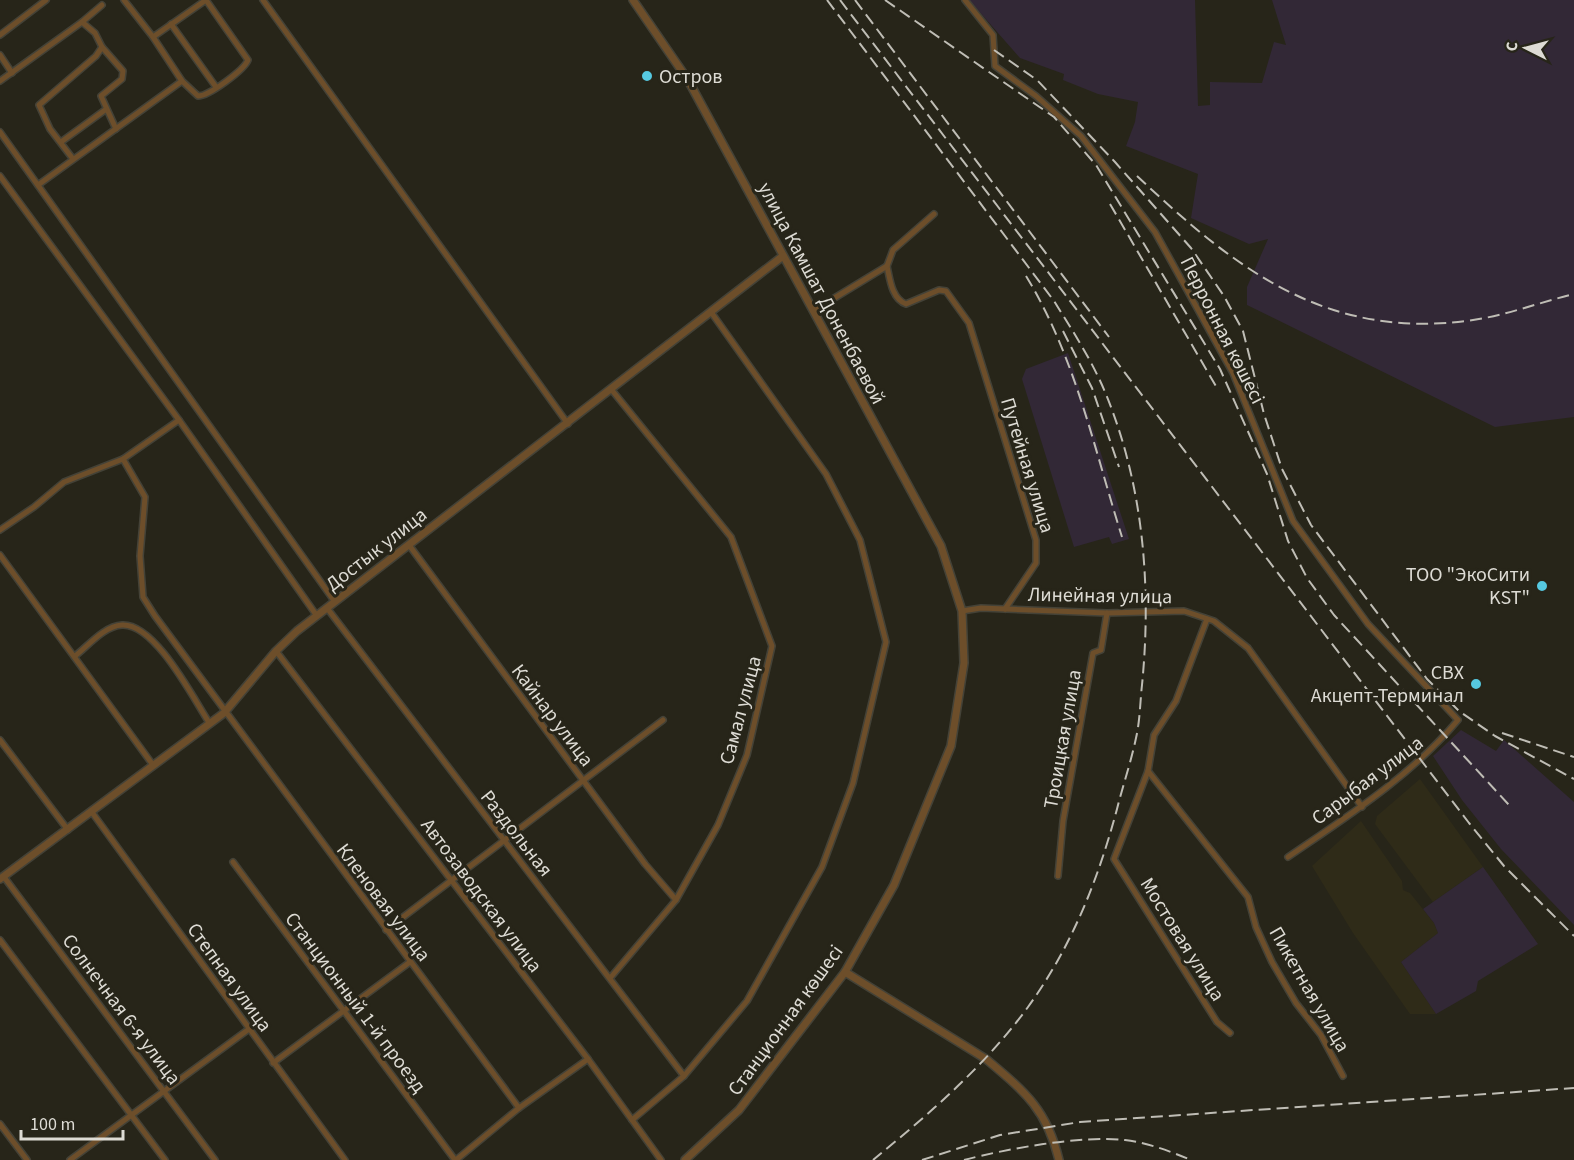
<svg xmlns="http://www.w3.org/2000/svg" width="1574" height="1160" viewBox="0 0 1574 1160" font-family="'Source Sans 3',sans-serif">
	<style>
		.built { fill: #2f2b18 }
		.industrial { fill: #322836 }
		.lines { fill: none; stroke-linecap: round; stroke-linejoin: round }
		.minor-casing { stroke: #444237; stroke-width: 8 }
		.tertiary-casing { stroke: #444237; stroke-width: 10 }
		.minor { stroke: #6d4e2a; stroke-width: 5 }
		.tertiary { stroke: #6d4e2a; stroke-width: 7 }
		.rail { stroke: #bfbdb5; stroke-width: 2; stroke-dasharray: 12 6; stroke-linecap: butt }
		.poi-dot { fill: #56c9e1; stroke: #272519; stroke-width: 2 }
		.labels { text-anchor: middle; stroke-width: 6; stroke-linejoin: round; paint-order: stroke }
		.poi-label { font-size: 20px; fill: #dddbd4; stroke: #272519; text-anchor: end }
		.street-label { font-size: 20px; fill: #dddbd4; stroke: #272519 }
	</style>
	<rect width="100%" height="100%" fill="#272519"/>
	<g class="built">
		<path d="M1420,779L1483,867L1433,902L1375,824L1377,816Z"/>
		<path d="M1361,821L1402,881L1403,890L1410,893L1434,923L1438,933L1401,962L1436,1014H1410L1353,933L1312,866Z"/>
	</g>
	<g class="industrial">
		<path d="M969,0H1195L1198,106L1210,105V82L1262,83L1274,42L1286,45L1272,0H1574V417L1495,427L1247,305V287L1268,239L1249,244L1191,218L1198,174L1126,146L1135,122L1138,102L1098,94L1063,80L1064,74L1020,58Z"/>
		<path d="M1068,353L1129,539L1112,544L1109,537L1074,547L1022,379L1026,369Z"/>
		<path d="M1461,730L1496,751L1504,740L1574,802V925L1501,849L1462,800L1433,756Z"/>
		<path d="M1483,867L1538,944L1478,981L1476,991L1436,1014L1401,962L1438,933L1434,923L1423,909Z"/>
	</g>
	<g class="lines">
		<defs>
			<g id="minor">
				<path d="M124,0L153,37"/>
				<path d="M206,0L248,60C244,70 209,96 198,96L182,81L153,37Z"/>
				<path d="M263,0L568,424"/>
				<path d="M965,0L993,35L995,66L1036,96L1081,136L1155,232L1233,373L1293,521L1368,624L1458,720C1411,776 1348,816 1288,857"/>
				<path d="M82,22L102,5"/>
				<path d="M171,24L216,87"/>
				<path d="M0,35L46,0"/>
				<path d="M102,47L123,71L122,79L101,96L116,129"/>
				<path d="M0,55L12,73"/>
				<path d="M0,81L82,22L95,33L102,47L96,56L39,105L50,129L73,159"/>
				<path d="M0,132L335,602"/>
				<path d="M61,142L105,110"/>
				<path d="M0,176L179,420L317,616"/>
				<path d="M38,185L182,81"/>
				<path d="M887,266C890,280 892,299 906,304L939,290L946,291L969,323L1036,540V563L1005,609"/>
				<path d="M813,311L887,266L893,250L934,214"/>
				<path d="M123,459L145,497L140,556L143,597L155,616L519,1108"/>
				<path d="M0,530L34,507L64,482L123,459L179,420"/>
				<path d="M409,545L645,864L676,900"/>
				<path d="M0,555L153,765"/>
				<path d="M327,608L684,1076"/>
				<path d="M962,611L981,608L1107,613L1184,611L1214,621L1248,648L1362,807"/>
				<path d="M1207,619L1176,701L1154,735L1148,771L1114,859L1217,1022L1230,1033"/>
				<path d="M276,651L588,1059L661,1160"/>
				<path d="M75,656C88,646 104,626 122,625C155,623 193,698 210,724"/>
				<path d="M0,740L68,830"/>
				<path d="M1148,771L1248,897L1256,927L1272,962L1296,1003L1321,1035L1343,1076"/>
				<path d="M91,811L345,1160"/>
				<path d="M233,862L455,1160"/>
				<path d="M1058,876L1063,821L1093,653L1101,650L1107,613"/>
				<path d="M4,877L215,1160"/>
				<path d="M386,930L663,720"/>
				<path d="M0,940L165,1160"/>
				<path d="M611,977L676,900L718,825L747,755L772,646L731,537L611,389"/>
				<path d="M273,1063L410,962"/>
				<path d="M632,1120L684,1076L747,1001L822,867L853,783L886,642L860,540L826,474L711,312"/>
				<path d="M0,1124L27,1160"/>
				<path d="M70,1160L249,1029"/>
				<path d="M456,1160L519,1108L588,1059"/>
			</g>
			<g id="tertiary">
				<path d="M633,0L688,80L941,546L962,611L964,663L951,746L894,885L845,972L739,1110L685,1160"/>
				<path d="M0,879L224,713L276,651L297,631L783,256"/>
				<path d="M845,972L986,1059C1024,1091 1047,1109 1059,1160"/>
			</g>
		</defs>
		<use href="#minor" class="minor-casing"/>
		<use href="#tertiary" class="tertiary-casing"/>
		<use href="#minor" class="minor"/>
		<use href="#tertiary" class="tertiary"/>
		<g class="rail">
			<path d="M827,0L1054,301C1071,328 1089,356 1102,385C1143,479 1152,584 1142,685C1140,703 1140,721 1136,738C1131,762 1123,785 1117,809C1098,880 1072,946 1028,1007C985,1066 929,1114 873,1160"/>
			<path d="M840,0L1469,823L1504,866L1574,936"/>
			<path d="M855,0L1109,337"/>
			<path d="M885,0L1054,117L1096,165L1220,369L1267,474L1288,541L1307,578L1334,615L1509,805"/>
			<path d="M994,50L1037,80L1115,162L1191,248L1224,296L1243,331L1264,414L1282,469L1311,525L1427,679L1459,711L1495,736L1574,779"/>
			<path d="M1137,176C1237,270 1327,341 1473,320C1507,315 1541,302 1574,294"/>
			<path d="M1110,204L1217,388"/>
			<path d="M1026,276C1075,356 1094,448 1122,537"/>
			<path d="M1063,331L1092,388L1119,467"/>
			<path d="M1502,733L1574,757"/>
			<path d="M922,1160L1000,1135L1080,1122L1574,1088"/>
			<path d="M964,1160C1006,1149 1081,1135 1125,1140C1149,1143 1169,1151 1191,1160"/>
		</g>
	</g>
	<g class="poi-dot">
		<circle cx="647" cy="76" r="6"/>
		<circle cx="1542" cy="586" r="6"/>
		<circle cx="1476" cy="684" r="6"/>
	</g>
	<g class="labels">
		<g class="poi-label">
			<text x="659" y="83" text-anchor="start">Остров</text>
			<text x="1530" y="581">ТОО "ЭкоСити<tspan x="1530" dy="23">KST"</tspan></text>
			<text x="1464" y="679">СВХ<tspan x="1464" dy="23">Акцепт-Терминал</tspan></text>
		</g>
		<g class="street-label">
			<text transform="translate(822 293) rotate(62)" y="7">улица Камшат Доненбаевой</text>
			<text transform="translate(1223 330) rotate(63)" y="7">Перронная көшесі</text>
			<text transform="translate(1028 465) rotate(73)" y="7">Путейная улица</text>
			<text transform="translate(376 549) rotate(-38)" y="7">Достык улица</text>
			<text transform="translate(1100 595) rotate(1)" y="7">Линейная улица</text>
			<text transform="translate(740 710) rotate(-75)" y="7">Самал улица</text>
			<text transform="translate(553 715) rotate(53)" y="7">Кайнар улица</text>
			<text transform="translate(1062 739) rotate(-80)" y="7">Троицкая улица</text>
			<text transform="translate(1367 780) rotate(-37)" y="7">Сарыбая улица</text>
			<text transform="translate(517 833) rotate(52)" y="7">Раздольная</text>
			<text transform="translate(482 895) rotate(53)" y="7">Автозаводская улица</text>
			<text transform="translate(384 902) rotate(53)" y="7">Кленовая улица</text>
			<text transform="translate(1183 939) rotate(58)" y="7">Мостовая улица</text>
			<text transform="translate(230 977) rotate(54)" y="7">Степная улица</text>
			<text transform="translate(1310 989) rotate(60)" y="7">Пикетная улица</text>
			<text transform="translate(356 1002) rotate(53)" y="7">Станционный 1-й проезд</text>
			<text transform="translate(122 1009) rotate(53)" y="7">Солнечная 6-я улица</text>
			<text transform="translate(785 1020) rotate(-54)" y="7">Станционная көшесі</text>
		</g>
	</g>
	<g transform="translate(1526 48) rotate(276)" stroke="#272519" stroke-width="4.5" paint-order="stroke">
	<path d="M0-4.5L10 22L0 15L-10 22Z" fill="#dddbd4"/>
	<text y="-9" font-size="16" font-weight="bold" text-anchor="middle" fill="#dddbd4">С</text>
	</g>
	<path d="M21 1130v9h102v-9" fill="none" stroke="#dddbd4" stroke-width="3"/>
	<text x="30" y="1130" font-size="18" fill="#dddbd4" stroke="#272519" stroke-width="4.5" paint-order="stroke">100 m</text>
</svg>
